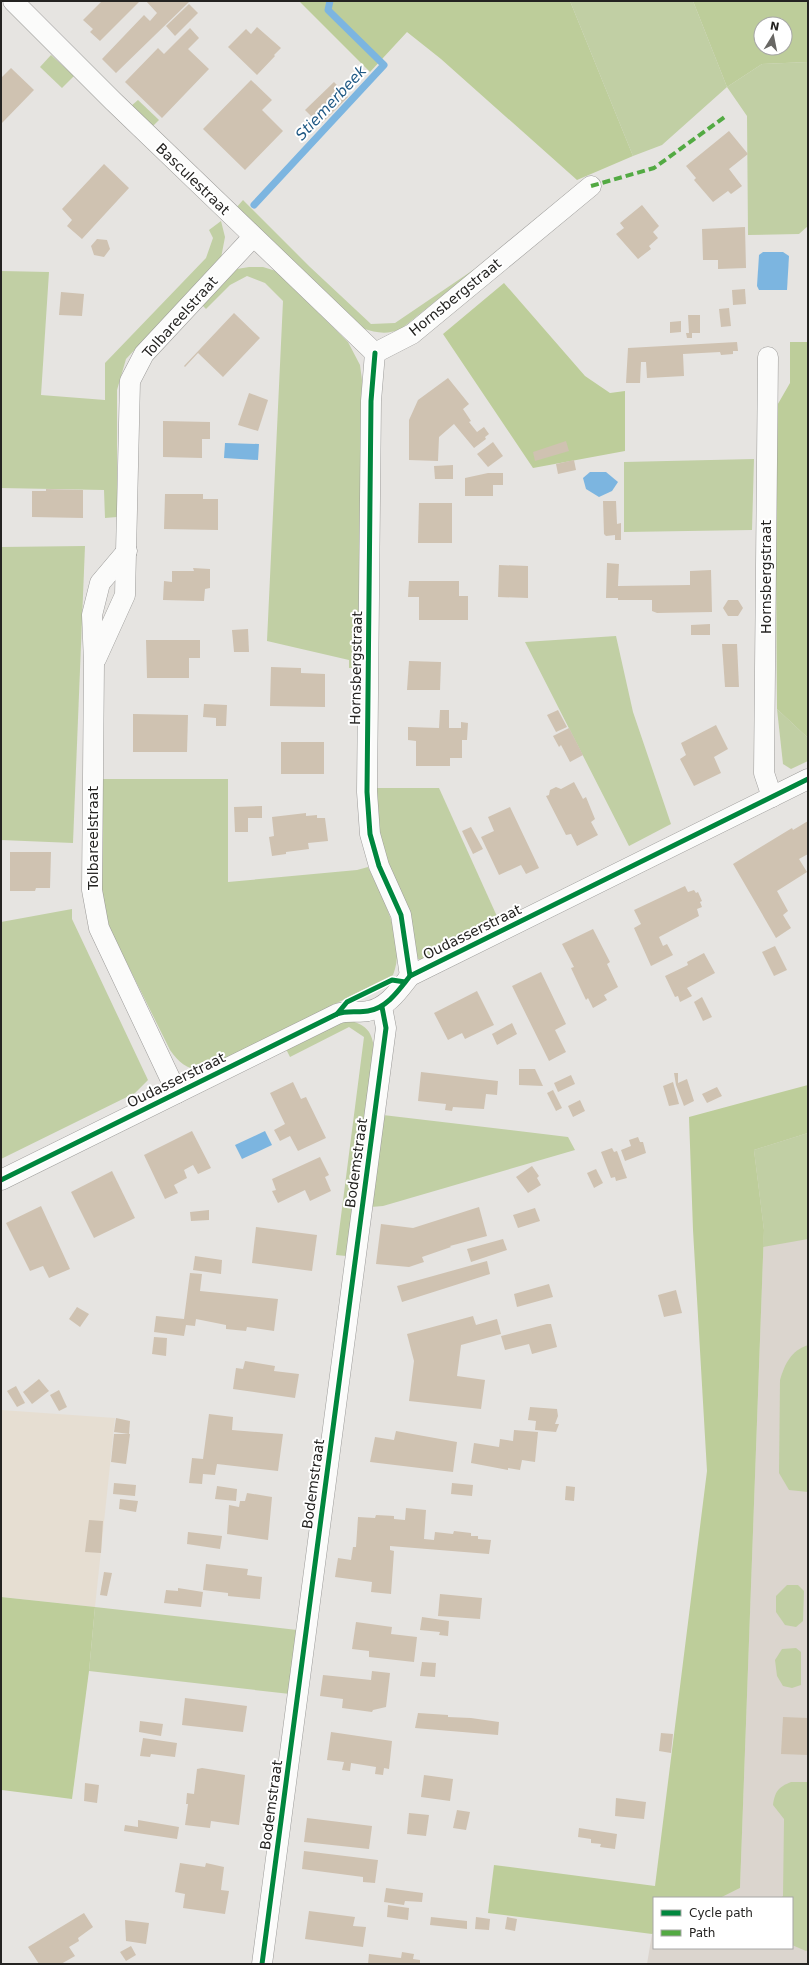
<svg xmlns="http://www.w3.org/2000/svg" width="809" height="1965" viewBox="0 0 809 1965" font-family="'DejaVu Sans',sans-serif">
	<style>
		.commercial { fill: #e6ded2 }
		.built { fill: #dbd5ce }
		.green { fill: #c1cfa4 }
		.forest { fill: #bdcd9a; fill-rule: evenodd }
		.water { fill: #7cb5e0 }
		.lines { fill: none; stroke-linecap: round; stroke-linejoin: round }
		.stream { stroke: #7cb5e0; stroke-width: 7 }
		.building { fill: #cfc2b1 }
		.minor-casing { stroke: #9c9b99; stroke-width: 21 }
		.minor { stroke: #fbfbfa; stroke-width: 20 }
		.quiet { stroke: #53aa43; stroke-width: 4; stroke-dasharray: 8 4; stroke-linecap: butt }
		.cycleway-casing { stroke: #fff; stroke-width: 8 }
		.cycleway { stroke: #00873e; stroke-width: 5 }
		.labels { text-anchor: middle; stroke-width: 4; stroke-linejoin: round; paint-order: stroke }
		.street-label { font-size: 14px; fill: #242321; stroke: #fff }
		.water-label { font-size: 15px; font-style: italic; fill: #215a85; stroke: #fff }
	</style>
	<rect width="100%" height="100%" fill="#e6e4e1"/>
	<path class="commercial" d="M1,1410L115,1418L95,1607L1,1597Z"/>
	<path class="built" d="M808,1133V1964H647L652,1934L654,1933V1948H792V1898H720L740,1888L764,1230L754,1150Z"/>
	<g class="green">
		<path d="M570,1H693L727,87L762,64L808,62V226L799,234L748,235L747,116L727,87L662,145L633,156Z"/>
		<path d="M51,55L74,76L62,88L40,67Z"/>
		<path d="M138,100L159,120L152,127L131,106Z"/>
		<path d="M243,200L310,267L371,324L395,323L479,266L401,329C386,335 377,333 362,328L236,208Z"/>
		<path d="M221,221L225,237L221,258L126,359L117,390V517L105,518L104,490L1,488V271L49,272L41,395L105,400V363L206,258L213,238L209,230Z"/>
		<path d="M249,267H263L276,271L348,342L360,365L362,380L359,667L349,668V660L267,641L283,301L265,283L247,276L230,285L206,309L202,305L237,269Z"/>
		<path d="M754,459L752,530L624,532V462Z"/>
		<path d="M85,546L73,843L1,840V547Z"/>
		<path d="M616,636L633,712L671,824L629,846L525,642Z"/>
		<path d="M777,709L808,738V761L791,769L783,764Z"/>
		<path d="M102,779H228V882L357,870L368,867C382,898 407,940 393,975L201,1071C186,1068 179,1063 170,1050L104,917L100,903Z"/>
		<path d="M377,788H439L500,923L424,960L418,959L378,838Z"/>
		<path d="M72,909V919L148,1080L135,1093L1,1159V922Z"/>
		<path d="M348,1020C365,1025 371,1029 374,1047L346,1256L336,1255L364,1037L349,1027L290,1057L286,1049L343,1021Z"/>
		<path d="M383,1115L568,1137L575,1150L383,1206L371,1207Z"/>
		<path d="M808,1133V1239L763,1247L764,1230L754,1150Z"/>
		<path d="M808,1345V1492L789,1490L779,1473L780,1380C785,1363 791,1351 808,1345Z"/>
		<path d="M787,1585H798L804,1591L803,1621L796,1627L785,1625L776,1612V1596Z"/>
		<path d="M95,1607L297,1630L290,1694L89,1671Z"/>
		<path d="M796,1648L801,1652V1685L792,1688L783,1686L777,1676L775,1660L782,1649Z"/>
		<path d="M791,1782H808V1950L806,1951L792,1945V1898H781L783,1896L784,1819L773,1805C775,1792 778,1787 791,1782Z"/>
	</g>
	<g class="forest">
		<path d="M299,1H570L633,156L577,180L441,59L407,32L370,72Z"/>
		<path d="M693,1H808V62L762,64L727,87ZM761,24H785V48H761Z"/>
		<path d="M504,283L585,376L610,393L625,391V451L533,468L443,334Z"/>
		<path d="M790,342H808V738L777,709L775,409L790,383Z"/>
		<path d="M808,1085V1133L754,1150L764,1230L740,1888L720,1898H654V1933L652,1934L488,1913L494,1865L655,1886L707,1471L693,1230L689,1117Z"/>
		<path d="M1,1597L95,1607L89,1671L72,1799L2,1790Z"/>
	</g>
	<g class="water">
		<path d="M763,252H783L789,256L787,290H759L757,286L759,255Z"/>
		<path d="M225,443L259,444L258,460L224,458Z"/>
		<path d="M590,472H606L618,482L612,491L599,497L586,489L583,478Z"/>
		<path d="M265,1131L272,1145L242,1159L235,1145Z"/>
	</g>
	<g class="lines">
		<path class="stream" d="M254,205L384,65L328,10L330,1"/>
	</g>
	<g class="building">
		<path d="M102,1H140L100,41L90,32L93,29L83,20Z"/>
		<path d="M146,1H190L116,73L102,59L144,15L150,21L157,13Z"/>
		<path d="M189,4L198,13L175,36L166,26Z"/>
		<path d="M257,27L281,48L274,55L275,56L257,75L228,47L246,29L251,34Z"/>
		<path d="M190,28L199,38L188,49L209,69L162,118L125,82L158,48L164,54Z"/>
		<path d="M11,68L34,90L1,124V78Z"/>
		<path d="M251,80L272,100L262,110L283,131L245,170L203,129Z"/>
		<path d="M334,82L348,97L320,125L305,110Z"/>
		<path d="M729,131L748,154L729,169L742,186L731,194L728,191L713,202L694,180L696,178L686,166Z"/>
		<path d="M104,164L129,188L82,239L67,226L72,220L62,209Z"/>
		<path d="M642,205L659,226L653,232L658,238L649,246L651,249L638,259L616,234L624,228L620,223Z"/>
		<path d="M745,227L746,268L718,269V260H703L702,229Z"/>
		<path d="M97,239L107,240L110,249L104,257L94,255L91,246Z"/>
		<path d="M745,289L746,304L733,305L732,290Z"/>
		<path d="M61,292L84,294L82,316L59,315Z"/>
		<path d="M729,308L731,326L721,327L719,309Z"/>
		<path d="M234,313L260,338L223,377L198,353L185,367L184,366Z"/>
		<path d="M688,315H700V333H692V338H687L686,333H689Z"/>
		<path d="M681,321V332L670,333V322Z"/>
		<path d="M737,342L738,351H733V354L721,355L720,352L683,354L684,376L647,378L646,362H641L640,383H626L628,348Z"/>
		<path d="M448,378L469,404L463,409L471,421L469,422L477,432L484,427L489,434L485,437L486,439L474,448L454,424L439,437L438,461L409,460V420L418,400Z"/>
		<path d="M249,393L268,400L258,431L238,425Z"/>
		<path d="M163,421L210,422V439H202V458L163,457Z"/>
		<path d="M566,441L569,451L535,461L533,452Z"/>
		<path d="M493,442L503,456L488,467L477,454Z"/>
		<path d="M574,460L576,470L558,474L556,464Z"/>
		<path d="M453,465V479H435L434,466Z"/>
		<path d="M488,473H503V485H493V496H465V478Z"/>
		<path d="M46,489L83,490V518L32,517V491H46Z"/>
		<path d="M165,494H203V499H218V530L164,529Z"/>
		<path d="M603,501H616L617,524L621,523V540H615V535L606,536L604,534Z"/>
		<path d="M419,503H452V543H418Z"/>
		<path d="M607,563L619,564L618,586L690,585V571L711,570L712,612L657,613L652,611V600H618V598H606Z"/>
		<path d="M499,565L528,566V598L498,597Z"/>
		<path d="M193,568L210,569V588L205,589L204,601L163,600L164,581L172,582V571H194Z"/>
		<path d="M409,581H459V596H468V620H419V597H408Z"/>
		<path d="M728,600H738L743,608L738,616H728L723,608Z"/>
		<path d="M710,624V635H691V625Z"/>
		<path d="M248,629L249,652H234L232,630Z"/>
		<path d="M146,640H200V658H189V678H147Z"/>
		<path d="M722,644H737L739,687H725Z"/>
		<path d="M409,661L441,662L440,690H407Z"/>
		<path d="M271,667L301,668V673L325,674V707L270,706Z"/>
		<path d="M204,704L227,705L226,726H216V718L203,717Z"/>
		<path d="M440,710H449V728H461V722L468,723L467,740H462V758H450V766H416V741L408,740V727L439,728Z"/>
		<path d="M558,710L567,727L556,732L547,715Z"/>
		<path d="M133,714L188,715L187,752H133Z"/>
		<path d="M716,725L728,749L714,757L721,773L694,786L680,759L686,755L681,743Z"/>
		<path d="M569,728L583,755L570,762L561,745L559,747L553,736Z"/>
		<rect x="281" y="742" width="43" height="32"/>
		<path d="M574,782L583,799L586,797L595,819L591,822L598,835L577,846L571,834L566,835L546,796L549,795L550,790L556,787L561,789Z"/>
		<path d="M262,806V818H248V832H235L234,807Z"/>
		<path d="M510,807L539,868L526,874L521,865L499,875L481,837L494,831L488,817Z"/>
		<path d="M306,813V816L317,815V818H325L328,841L308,843L309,849L286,852V854L272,856L269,837L274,836L272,817Z"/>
		<path d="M808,821V854L799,859L807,872L777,891L788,911L783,915L791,928L776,938L733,864L792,828L793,830Z"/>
		<path d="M471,827L483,849L473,854L462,831Z"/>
		<path d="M10,852H51L50,888H36L35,891H10Z"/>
		<path d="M685,886L688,892L694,890L696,893L698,892L702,901L700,902L702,907L697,909L699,916L659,937L663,946L667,944L673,955L651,966L634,928L641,924L634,910Z"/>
		<path d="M593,929L610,962L607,964L618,987L604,995L607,1000L593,1008L588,998L586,1000L571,968L574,967L562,944Z"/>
		<path d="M775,946L787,970L774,976L762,952Z"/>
		<path d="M704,953L715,973L687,988L692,996L680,1002L678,996L675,997L665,976L688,965L687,962Z"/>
		<path d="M541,972L566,1024L555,1030L566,1052L549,1061L512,986Z"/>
		<path d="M477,991L494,1025L465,1039L462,1033L448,1040L434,1013Z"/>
		<path d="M702,997L712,1017L703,1021L694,1002Z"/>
		<path d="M512,1023L517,1034L497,1045L492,1034Z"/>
		<path d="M519,1069H535L543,1086L519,1085Z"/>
		<path d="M421,1072L498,1081L497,1095L486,1094L484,1109L453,1107L452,1111L445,1110L446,1104L418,1101Z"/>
		<path d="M674,1073H678V1083L687,1079L694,1101L684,1106L676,1085Z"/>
		<path d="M571,1075L575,1084L558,1092L554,1083Z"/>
		<path d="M293,1082L301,1099L306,1097L326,1138L298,1151L290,1136L280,1141L274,1130L285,1124L270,1093Z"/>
		<path d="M673,1082L679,1104L669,1106L663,1086Z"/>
		<path d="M717,1087L722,1096L707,1103L702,1094Z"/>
		<path d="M553,1090L562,1108L556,1111L547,1093Z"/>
		<path d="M580,1100L585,1111L573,1117L568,1106Z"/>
		<path d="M192,1131L211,1168L198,1174L193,1165L184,1170L187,1178L174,1185L178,1193L165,1199L144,1155Z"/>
		<path d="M638,1137L640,1142H643L646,1153L625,1161L621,1150L631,1146L629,1140Z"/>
		<path d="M612,1148L614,1152L617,1151L627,1178L616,1181L615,1177L611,1178L601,1152Z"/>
		<path d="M320,1157L329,1175L325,1177L331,1191L310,1201L305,1190L278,1203L272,1191L276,1190L272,1179Z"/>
		<path d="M532,1166L539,1176L537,1178L541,1185L528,1193L516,1177Z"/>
		<path d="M596,1169L603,1183L594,1188L587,1173Z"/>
		<path d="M112,1171L135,1218L94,1238L71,1192Z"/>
		<path d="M41,1206L70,1269L49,1278L43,1266L30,1271L6,1223Z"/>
		<path d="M479,1207L487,1236L450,1246L451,1247L422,1257L424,1262L409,1267L376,1264L381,1224L413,1228Z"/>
		<path d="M535,1208L540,1221L518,1228L513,1215Z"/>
		<path d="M209,1210V1220L191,1221L190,1212Z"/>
		<path d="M256,1227L317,1235L312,1271L252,1263Z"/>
		<path d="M503,1239L507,1250L471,1262L467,1249Z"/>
		<path d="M195,1256L222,1260L221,1274L193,1270Z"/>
		<path d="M487,1261L490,1274L402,1302L397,1286Z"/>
		<path d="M190,1273L202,1274L200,1291L278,1299L274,1331L247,1327L246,1331L226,1329V1325L196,1319L195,1326L186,1325L184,1336L154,1332L156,1316L184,1319Z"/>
		<path d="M549,1284L553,1297L517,1307L514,1294Z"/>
		<path d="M676,1290L682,1313L664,1317L658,1295Z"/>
		<path d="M77,1307L89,1314L80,1327L69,1319Z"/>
		<path d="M473,1316L476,1325L497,1319L501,1334L461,1345L457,1376L485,1380L481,1409L409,1401L414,1361L407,1334Z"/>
		<path d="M547,1324H551L557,1347L532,1354L529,1344L505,1350L501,1336Z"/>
		<path d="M154,1337L167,1338L166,1356L152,1354Z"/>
		<path d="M245,1361L275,1366L274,1371L299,1374L295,1398L233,1389L236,1368L243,1369Z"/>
		<path d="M39,1379L49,1391L32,1404L23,1392Z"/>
		<path d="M16,1386L25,1403L17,1407L7,1391Z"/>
		<path d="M59,1390L67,1407L59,1411L50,1395Z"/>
		<path d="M530,1407L557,1409L558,1416L555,1424H559L556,1432L535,1430L536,1421L528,1420Z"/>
		<path d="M209,1414L233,1417L232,1430L283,1434L278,1471L217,1464L215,1475L203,1474L202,1484L189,1483L192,1458L203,1459Z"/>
		<path d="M116,1418L130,1421L129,1434L114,1432Z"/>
		<path d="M514,1430L538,1432L535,1462L522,1460L520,1470L508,1468V1470L471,1463L474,1443L499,1447L500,1439L513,1441Z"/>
		<path d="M396,1431L457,1442L453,1472L370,1462L375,1437L394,1440Z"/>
		<path d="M114,1434H130L126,1464L111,1462Z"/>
		<path d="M114,1483L136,1485L135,1496L113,1494Z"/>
		<path d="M452,1483L473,1485L472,1496L451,1494Z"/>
		<path d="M217,1486L237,1489L236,1501L215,1499Z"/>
		<path d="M566,1486L575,1487L574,1501L565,1500Z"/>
		<path d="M247,1493L272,1497L268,1540L227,1534L229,1505L239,1507L240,1501H245Z"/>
		<path d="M120,1499L138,1501L136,1512L119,1509Z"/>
		<path d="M406,1508L426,1510L424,1539L434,1540L435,1532L453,1534L454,1531L471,1533V1536H478V1539L491,1540L489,1554L390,1546V1550L394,1551L391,1594L371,1592L372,1582L335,1577L338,1558L351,1560L353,1547H356L358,1517L375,1518L376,1515L394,1516V1519L405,1520Z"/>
		<path d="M89,1520L103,1521L101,1553L85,1552Z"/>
		<path d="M188,1532L222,1536L220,1549L187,1544Z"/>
		<path d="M206,1564L248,1569L247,1575L262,1577L260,1599L228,1596V1593L203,1590Z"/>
		<path d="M104,1572L112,1573L107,1596L100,1595Z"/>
		<path d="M178,1588L203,1592L201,1607L164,1603L166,1590L178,1591Z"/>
		<path d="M440,1594L482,1598L480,1619L438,1616Z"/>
		<path d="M422,1617L449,1621L448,1636L439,1635L440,1632L420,1630Z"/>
		<path d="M356,1622L392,1627L391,1634L417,1637L414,1662L369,1657V1651L352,1649Z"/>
		<path d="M422,1662L436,1663L435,1677L420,1676Z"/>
		<path d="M372,1671L390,1673L386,1707L373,1710L372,1712L342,1708L343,1699L320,1696L323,1675L371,1680Z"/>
		<path d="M185,1698L247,1706L243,1732L182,1725Z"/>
		<path d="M418,1713L448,1715V1717L471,1718L499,1722L498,1735L415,1728Z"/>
		<path d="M783,1717L808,1718V1755L781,1754Z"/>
		<path d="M140,1721L163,1724L161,1736L139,1732Z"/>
		<path d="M331,1732L392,1741L389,1769L384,1768L383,1775L375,1774L376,1767L351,1763L350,1771L342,1770L344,1762L327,1760Z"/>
		<path d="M661,1733L673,1734L671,1753L659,1751Z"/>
		<path d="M143,1738L177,1743L175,1757L151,1754L150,1757L140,1756Z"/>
		<path d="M202,1768L245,1775L239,1825L211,1821L210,1828L185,1825L188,1804H186L187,1793L194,1794L197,1769Z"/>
		<path d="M424,1775L453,1779L450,1801L421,1797Z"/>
		<path d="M85,1783L99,1785L97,1803L84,1801Z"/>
		<path d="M616,1798L646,1802L644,1819L615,1816Z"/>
		<path d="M457,1810L470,1812L466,1830L453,1828Z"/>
		<path d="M409,1813L429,1815L426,1836L407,1834Z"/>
		<path d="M307,1818L372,1826L369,1849L304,1842Z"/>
		<path d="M138,1820L179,1827L177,1839L124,1831L125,1825L138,1827Z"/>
		<path d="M579,1828L617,1834L615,1849L600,1847L601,1844L591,1843V1839L578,1837Z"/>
		<path d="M304,1851L378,1860L375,1883L363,1882V1877L302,1869Z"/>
		<path d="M180,1863L205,1867L206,1863L224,1867L221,1890L229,1891L225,1914L183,1908L185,1894L175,1892Z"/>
		<path d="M386,1888L423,1893L422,1902L405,1901L404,1905L384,1902Z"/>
		<path d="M388,1905L409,1908L408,1920L387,1917Z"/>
		<path d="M309,1911L355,1917L353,1926L366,1927L363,1947L305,1939Z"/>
		<path d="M84,1913L93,1927L78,1938L79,1941L69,1947L75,1956L61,1964H39L28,1947Z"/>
		<path d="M431,1917L467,1921V1929L430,1925Z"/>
		<path d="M476,1917L490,1919L489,1930L475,1929Z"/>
		<path d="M507,1917L517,1919L515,1931L505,1929Z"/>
		<path d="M125,1920L149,1923L146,1944L126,1941Z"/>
		<path d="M131,1946L136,1955L126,1961L120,1952Z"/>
		<path d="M402,1952L414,1954L413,1959L420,1960V1964H368L369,1954L401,1958Z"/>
	</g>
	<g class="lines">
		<defs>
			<g id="minor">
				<path d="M13,1L113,101L375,353"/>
				<path d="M375,353L371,401L367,792L370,834L379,866L401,915L410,976"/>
				<path d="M375,353L412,334L591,186"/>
				<path d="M768,357L764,773L772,797"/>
				<path d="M127,551L100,583L92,615L94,662L92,890L99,928L177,1093"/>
				<path d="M96,659L125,595L130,381L144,354L253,237"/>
				<path d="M1,1180L337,1014C346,1010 358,1013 368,1011C387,1008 399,990 410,976L808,779"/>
				<path d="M262,1964L386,1028L382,1007"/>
			</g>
		</defs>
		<use href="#minor" class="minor-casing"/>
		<use href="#minor" class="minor"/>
		<path class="quiet" d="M591,186L654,168L726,116"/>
		<defs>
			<g id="cycleway">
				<path d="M375,353L371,401L367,792L370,834L379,866L401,915L410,976"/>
				<path d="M337,1014L347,1002L392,980L405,982"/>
				<path d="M1,1180L337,1014C346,1010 358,1013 368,1011C387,1008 399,990 410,976L808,779"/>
				<path d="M262,1964L386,1028L382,1007"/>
			</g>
		</defs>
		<use href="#cycleway" class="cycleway-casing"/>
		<use href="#cycleway" class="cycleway"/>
	</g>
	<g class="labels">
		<g class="street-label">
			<text transform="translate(193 179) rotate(44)" y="5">Basculestraat</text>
			<text transform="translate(455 297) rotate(-39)" y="5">Hornsbergstraat</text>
			<text transform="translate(180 317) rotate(-48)" y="5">Tolbareelstraat</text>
			<text transform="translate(766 577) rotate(-90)" y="5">Hornsbergstraat</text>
			<text transform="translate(356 668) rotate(-89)" y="5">Hornsbergstraat</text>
			<text transform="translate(93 838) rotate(-90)" y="5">Tolbareelstraat</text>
			<text transform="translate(472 932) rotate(-26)" y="5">Oudasserstraat</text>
			<text transform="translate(176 1080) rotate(-26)" y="5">Oudasserstraat</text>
			<text transform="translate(356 1163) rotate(-82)" y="5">Bodemstraat</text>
			<text transform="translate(313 1484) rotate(-82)" y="5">Bodemstraat</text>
			<text transform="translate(271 1805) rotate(-82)" y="5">Bodemstraat</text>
		</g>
		<g class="water-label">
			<text transform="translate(331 103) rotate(-47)" y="5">Stiemerbeek</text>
		</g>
	</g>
	<rect width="809" height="1965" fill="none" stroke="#242321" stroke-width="4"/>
	<rect x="653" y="1897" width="140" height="52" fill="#ffffff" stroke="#a7a7a6"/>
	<rect x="661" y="1910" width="20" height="6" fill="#00873e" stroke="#a7a7a6"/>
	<text x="689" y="1917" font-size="12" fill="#242321">Cycle path</text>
	<rect x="661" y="1930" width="20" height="6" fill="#53aa43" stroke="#a7a7a6"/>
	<text x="689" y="1937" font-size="12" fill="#242321">Path</text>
	<g transform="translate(773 36) rotate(10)"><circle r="19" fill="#ffffff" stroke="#a7a7a6"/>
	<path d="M0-3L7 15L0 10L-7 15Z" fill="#686764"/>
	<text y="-6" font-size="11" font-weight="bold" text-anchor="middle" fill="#242321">N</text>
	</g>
</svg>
